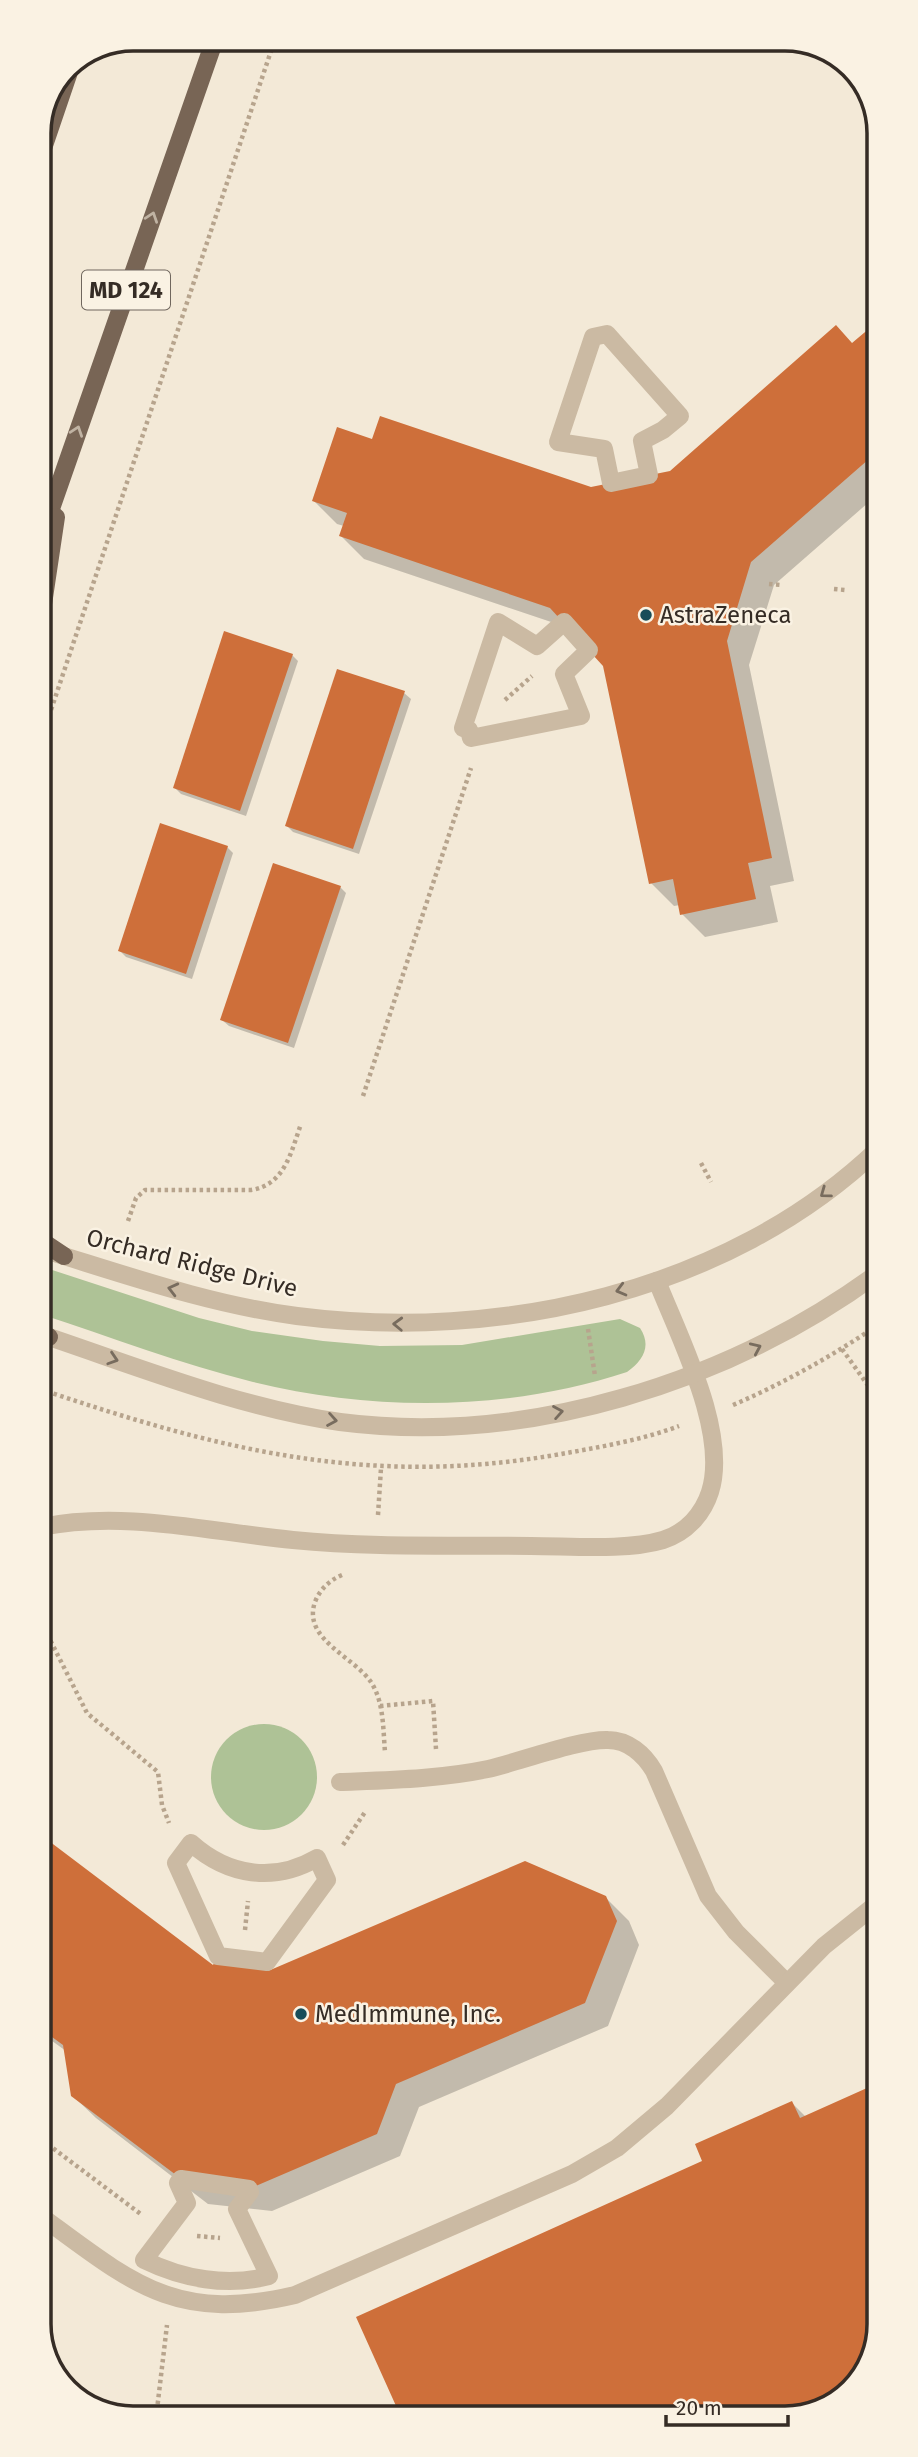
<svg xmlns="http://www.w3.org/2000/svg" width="918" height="2457" viewBox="0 0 918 2457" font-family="'Fira Sans',sans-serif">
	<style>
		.grass { fill: #aec296 }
		.shadow { fill: #0003 }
		.building { fill: #ce6f3a }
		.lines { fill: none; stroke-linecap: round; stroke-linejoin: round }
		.path { stroke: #b7a48d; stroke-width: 4.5; stroke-dasharray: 3.5 3.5; stroke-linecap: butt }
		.service { stroke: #cbbaa3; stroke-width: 18 }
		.pedestrian { stroke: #cbbaa3; stroke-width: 18 }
		.tertiary { stroke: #cbbaa3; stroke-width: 18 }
		.primary { stroke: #786555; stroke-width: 18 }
		.oneway { stroke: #c0b3a3 }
		.oneway2 { stroke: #786c5e }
		.poi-dot { fill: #184d59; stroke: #faf2e3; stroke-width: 2.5 }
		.labels { text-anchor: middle; stroke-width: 5; stroke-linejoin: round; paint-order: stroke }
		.shield { fill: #faf2e3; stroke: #70675e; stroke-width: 2 }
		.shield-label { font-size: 23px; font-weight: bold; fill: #352c25 }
		.poi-label { font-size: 24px; fill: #352c25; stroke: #faf2e3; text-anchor: start }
		.street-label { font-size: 24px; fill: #352c25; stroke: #faf2e3 }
		.rim { fill: none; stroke: #352c25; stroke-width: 3.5 }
	</style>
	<rect width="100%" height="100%" fill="#f3e9d7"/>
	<g class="grass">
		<path d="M40,1266L199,1318L252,1331L323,1341L380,1346L462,1345L620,1319L640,1328C652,1346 643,1361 627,1372C509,1411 374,1412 253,1382C181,1364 111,1337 40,1314Z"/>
		<circle cx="264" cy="1777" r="53"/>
	</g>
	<g class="shadow">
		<path d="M877,324V495L774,585L749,665L794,881L770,886L778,922L705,937L682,914L680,905L674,906L651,883L605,665L572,629L364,559L341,536L344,526L337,524L314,501L373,441L591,489L671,473L853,345Z"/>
		<path d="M292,655L298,661L246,816L181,794L175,788Z"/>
		<path d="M339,671L404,693L411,699L359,854L293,832L287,826Z"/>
		<path d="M227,847L233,853L192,979L126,957L120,951Z"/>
		<path d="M340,887L346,893L294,1048L229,1026L222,1020Z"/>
		<path d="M41,1837L214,1967L263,1963L272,1971L605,1897L629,1921L639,1945L608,2026L419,2107L400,2156L272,2211L208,2204L96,2118L72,2095L66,2051L41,2033Z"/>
		<path d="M867,2090L879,2103V2325L860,2381L810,2415L403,2417L358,2318L705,2162L792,2103L806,2117Z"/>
	</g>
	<g class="building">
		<path d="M877,322V452L751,562L727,641L772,858L748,863L756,899L680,915L673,879L649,884L603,666L550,608L339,536L347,513L312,501L337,427L372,439L380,416L591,487L670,471L836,325L852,343Z"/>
		<path d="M224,631L293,654L240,811L173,788Z"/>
		<path d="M337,669L405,691L353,849L285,826Z"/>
		<path d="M160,823L228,846L186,974L118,951Z"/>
		<path d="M273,863L341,886L288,1043L220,1020Z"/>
		<path d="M41,1835L213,1965L218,1956L264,1961L268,1971L525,1861L606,1896L617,1921L585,2003L396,2084L377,2134L249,2189L184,2181L71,2096L63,2045L41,2029Z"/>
		<path d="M867,2088L879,2115V2325L860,2381L810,2415L401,2417L356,2317L702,2161L695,2144L792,2101L800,2118Z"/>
	</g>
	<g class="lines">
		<g class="path">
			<path d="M769,584L781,585"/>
			<path d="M834,589L845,590"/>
			<path d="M505,700L532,676"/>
			<path d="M40,743L275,39"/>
			<path d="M363,1096L471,768"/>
			<path d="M701,1163L711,1182"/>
			<path d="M128,1221L136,1198L145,1190H251C285,1185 291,1152 301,1124"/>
			<path d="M588,1329L595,1376"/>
			<path d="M842,1349L872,1391"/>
			<path d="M40,1389C220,1450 369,1488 561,1454C600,1447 642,1440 679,1426"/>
			<path d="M733,1405C784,1383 832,1356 878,1325"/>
			<path d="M378,1515L381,1468"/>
			<path d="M342,1575C330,1580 320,1589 315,1602C302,1639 353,1656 371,1682C384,1702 383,1729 385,1752"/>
			<path d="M41,1622L87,1713L158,1772L162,1805L169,1823"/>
			<path d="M380,1706L433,1701L436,1749"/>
			<path d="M343,1845L365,1812"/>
			<path d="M245,1930L248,1901"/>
			<path d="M42,2140L142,2215"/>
			<path d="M197,2236L220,2238"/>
			<path d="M156,2418L167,2325"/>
		</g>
		<g class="service">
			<path d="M41,1527C125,1510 209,1532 293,1540C373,1548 452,1545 531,1546C571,1546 626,1551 663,1540C686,1533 703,1514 710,1492C729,1433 679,1337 657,1281"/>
			<path d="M340,1782C389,1780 440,1779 488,1769C519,1762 580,1739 608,1740C628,1740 644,1754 654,1771L708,1896L736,1932L787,1983"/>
			<path d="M42,2217C133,2284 176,2323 295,2295L572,2174L617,2148L667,2106L824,1946L879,1902"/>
		</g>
		<g class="pedestrian">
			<path d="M607,334L680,416L663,430L642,441L649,475L611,483L604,449L558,442L593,337Z"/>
			<path d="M498,622L537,646L564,622L589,650L564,674L581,716L471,738L469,730L463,728Z"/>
			<path d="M191,1843C228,1876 274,1883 317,1858L327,1880L267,1962L218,1956L176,1863Z"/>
			<path d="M181,2179L249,2189L250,2192L237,2209L269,2276C227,2287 183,2279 144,2260L187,2203L178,2183Z"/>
		</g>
		<g class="tertiary">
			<path d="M51,1252C132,1277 213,1305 297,1316C498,1342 727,1293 878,1149"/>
			<path d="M40,1334C136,1366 240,1408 340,1422C526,1446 728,1383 878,1273"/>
		</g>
		<g class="primary">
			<path d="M39,160L72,63"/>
			<path d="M39,543L215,39"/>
			<path d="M39,631L56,517"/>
			<path d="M40,1240L64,1256"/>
			<path d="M40,1336L49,1337"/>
		</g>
	</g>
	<defs><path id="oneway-chevron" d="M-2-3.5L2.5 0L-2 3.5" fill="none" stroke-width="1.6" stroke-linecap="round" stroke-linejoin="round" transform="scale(1.75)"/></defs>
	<g class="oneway">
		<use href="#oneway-chevron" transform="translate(152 217) rotate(-71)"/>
		<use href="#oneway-chevron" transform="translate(77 431) rotate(-71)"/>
	</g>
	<g class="oneway2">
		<use href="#oneway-chevron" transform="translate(825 1193) rotate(144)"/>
		<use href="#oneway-chevron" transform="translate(173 1289) rotate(-166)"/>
		<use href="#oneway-chevron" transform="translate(621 1290) rotate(165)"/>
		<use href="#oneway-chevron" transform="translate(398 1324) rotate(-178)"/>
		<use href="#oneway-chevron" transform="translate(756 1348) rotate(-24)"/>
		<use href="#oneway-chevron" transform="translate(113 1359) rotate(18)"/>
		<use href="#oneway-chevron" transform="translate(558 1412) rotate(-10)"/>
		<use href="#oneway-chevron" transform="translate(332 1420) rotate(10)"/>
	</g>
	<g class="poi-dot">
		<circle cx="646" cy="615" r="7"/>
		<circle cx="301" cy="2014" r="7"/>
	</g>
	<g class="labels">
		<rect class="shield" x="82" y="270.5" width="88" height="39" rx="5"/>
		<g class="shield-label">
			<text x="126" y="298">MD 124</text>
		</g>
		<g class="poi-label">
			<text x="660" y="623">AstraZeneca</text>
			<text x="315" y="2022">MedImmune, Inc.</text>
		</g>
		<g class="street-label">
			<text transform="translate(192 1263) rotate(14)" y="8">Orchard Ridge Drive</text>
		</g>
	</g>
	<path d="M0 0H918V2457H0ZM133 51H785A82 82 0 0 1 867 133V2324A82 82 0 0 1 785 2406H133A82 82 0 0 1 51 2324V133A82 82 0 0 1 133 51Z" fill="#faf2e3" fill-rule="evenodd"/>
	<path class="rim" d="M133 51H785A82 82 0 0 1 867 133V2324A82 82 0 0 1 785 2406H133A82 82 0 0 1 51 2324V133A82 82 0 0 1 133 51Z"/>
	<path d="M666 2415v10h122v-10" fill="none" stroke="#352c25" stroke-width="3.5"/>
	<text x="676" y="2415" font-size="21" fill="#352c25" stroke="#faf2e3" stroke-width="5" paint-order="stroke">20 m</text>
</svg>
